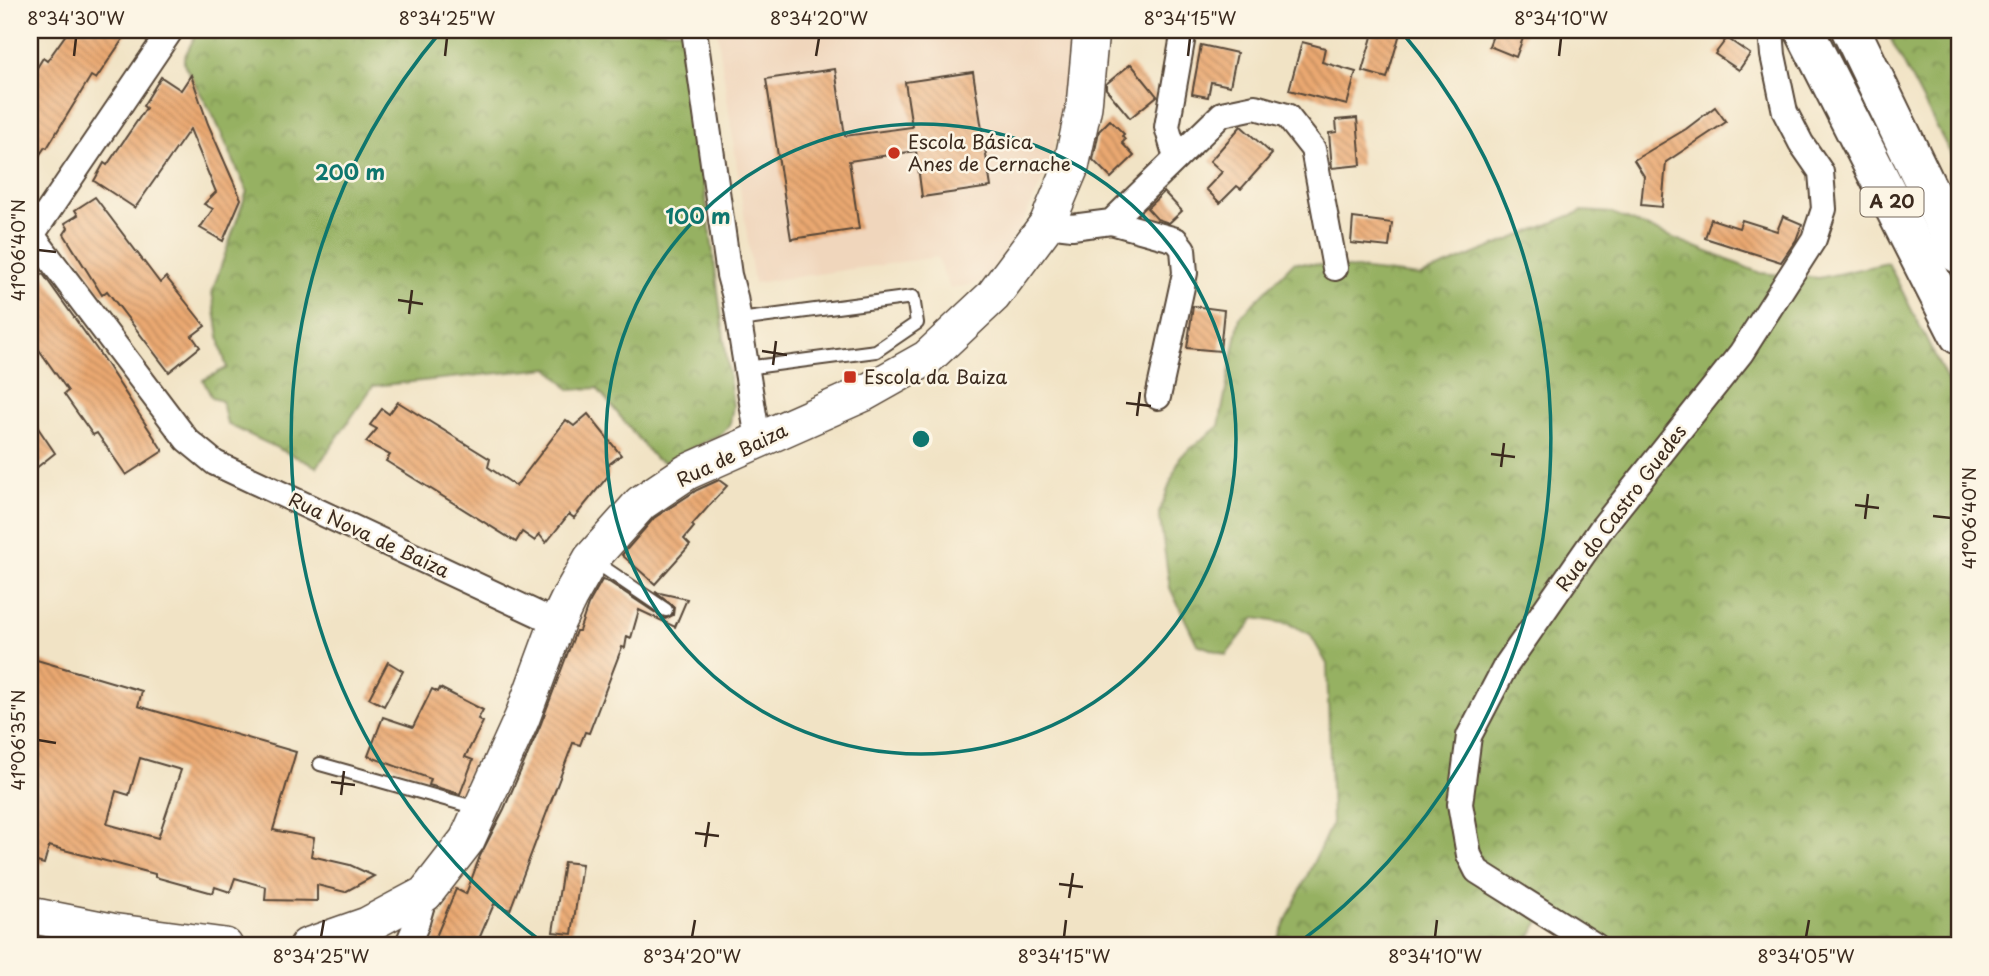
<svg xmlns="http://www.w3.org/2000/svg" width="1989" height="976" viewBox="0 0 1989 976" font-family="'Playpen Sans',sans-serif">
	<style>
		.built { fill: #f0d6bc }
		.forest { fill: url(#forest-crowns); stroke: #686e40; stroke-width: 2 }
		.building { fill: url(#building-back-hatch); fill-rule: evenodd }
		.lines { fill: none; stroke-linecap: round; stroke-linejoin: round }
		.lane-casing { stroke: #564637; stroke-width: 16 }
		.street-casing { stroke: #564637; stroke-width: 28 }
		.secondary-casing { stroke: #564637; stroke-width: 38 }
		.highway-casing { stroke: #564637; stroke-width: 42 }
		.lane { stroke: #fff; stroke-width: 12 }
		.street { stroke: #fff; stroke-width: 24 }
		.secondary { stroke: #fff; stroke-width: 35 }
		.highway { stroke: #fff; stroke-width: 38 }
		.ticks { fill: none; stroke: #3b2a1e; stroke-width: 2.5 }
		.ring { fill: none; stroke: #0f766e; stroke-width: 3.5 }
		.poi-dot { fill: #c8321e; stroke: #fcf5e5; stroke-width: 2.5 }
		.labels { text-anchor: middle; stroke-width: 5; stroke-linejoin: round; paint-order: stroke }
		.shield { fill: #fcf5e5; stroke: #75675a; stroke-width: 2 }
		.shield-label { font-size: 18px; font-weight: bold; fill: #3b2a1e }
		.poi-label { font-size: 19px; fill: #3b2a1e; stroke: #fcf5e5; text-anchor: start }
		.street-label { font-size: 19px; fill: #3b2a1e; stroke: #fcf5e5 }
		.centre { fill: #0f766e; stroke: #fcf5e5; stroke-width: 3.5 }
		.ring-label { font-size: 21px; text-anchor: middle; font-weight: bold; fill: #0f766e; stroke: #fcf5e5; stroke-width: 5; stroke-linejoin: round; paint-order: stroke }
		.neatline { fill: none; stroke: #3b2a1e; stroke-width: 2.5 }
		.ticks-label { font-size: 18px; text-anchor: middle; fill: #3b2a1e }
	</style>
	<defs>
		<pattern id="forest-crowns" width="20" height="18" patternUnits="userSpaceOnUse" patternTransform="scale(1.75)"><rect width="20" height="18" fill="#96b162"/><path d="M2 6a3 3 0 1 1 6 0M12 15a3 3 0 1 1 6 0" fill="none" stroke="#7c9050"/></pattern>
		<pattern id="building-back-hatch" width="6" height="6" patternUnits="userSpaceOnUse" patternTransform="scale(1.75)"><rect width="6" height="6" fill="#eaa871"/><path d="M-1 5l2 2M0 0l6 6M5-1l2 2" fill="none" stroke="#bf895c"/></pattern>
	</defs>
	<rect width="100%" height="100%" fill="#fcf5e5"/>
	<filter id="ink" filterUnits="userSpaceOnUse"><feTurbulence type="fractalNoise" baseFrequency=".0143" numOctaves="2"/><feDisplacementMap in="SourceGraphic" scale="14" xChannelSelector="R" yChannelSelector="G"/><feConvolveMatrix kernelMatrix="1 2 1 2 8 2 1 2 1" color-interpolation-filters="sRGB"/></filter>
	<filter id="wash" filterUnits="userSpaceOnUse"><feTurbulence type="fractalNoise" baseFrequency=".00686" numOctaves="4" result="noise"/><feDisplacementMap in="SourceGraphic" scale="28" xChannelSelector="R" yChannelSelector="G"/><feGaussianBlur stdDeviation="1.57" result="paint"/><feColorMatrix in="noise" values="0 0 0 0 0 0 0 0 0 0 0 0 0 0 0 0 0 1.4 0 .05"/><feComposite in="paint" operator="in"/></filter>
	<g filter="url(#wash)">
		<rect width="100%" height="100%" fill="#f1e3c5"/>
		<path class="built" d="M717,30H1075L1066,104L1048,169L1020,228L983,282L950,289L937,257L754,283Z"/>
		<g class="forest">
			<path d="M198,30H684L733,406L730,423L723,433L664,462L655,459L597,388L570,390L549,368L373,386L317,467L227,424L222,401L212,398L203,380L227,368L221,348L212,292L247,191L215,119L184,64V58Z"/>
			<path d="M1886,30H1959V171L1957,166Z"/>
			<path d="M1582,211L1612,213L1760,273L1819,278L1888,263L1959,404V946H1610L1572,919L1543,916L1525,946H1274L1332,823L1327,664L1310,634L1289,624L1255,618L1226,655L1197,644L1170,588L1159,513L1180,457L1219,426L1240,317L1294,262L1420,276Z"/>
		</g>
		<g id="blocks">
			<g class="building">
				<path d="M69,30H129L96,79L91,76L47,148L45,147L30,169V79L43,58L47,61Z"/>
				<path d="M1374,30H1401L1387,78L1362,71Z"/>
				<path d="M1495,30H1526L1516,57L1489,46Z"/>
				<path d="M1727,38L1750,54L1739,70L1715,54Z"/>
				<path d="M1302,42L1325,48L1322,62L1356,72L1347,105L1289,90Z"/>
				<path d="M1201,45L1237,53L1230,86L1211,82L1208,97L1192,94Z"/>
				<path d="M1131,64L1157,96L1130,118L1106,89V84Z"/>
				<path d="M835,69L845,136L912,127L905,82L973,72L991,187L922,197L916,151L849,161L859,229L791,239L766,79Z"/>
				<path d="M191,75L208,124L241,199L223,241L200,228L213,209L204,204L216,192L190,129L135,208L94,181L104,163L107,165L146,108L143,106L161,77L181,90Z"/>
				<path d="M1715,107L1726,122L1666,162L1662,207L1641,205L1644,176L1634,160L1686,129Z"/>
				<path d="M1357,118L1361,165L1332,168L1329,133L1337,132L1336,120Z"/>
				<path d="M1110,120L1124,134L1122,136L1125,140L1122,143L1134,156L1111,178L1093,160L1099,131Z"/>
				<path d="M1241,126L1272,154L1241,189L1237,186L1220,203L1206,189L1222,172L1210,161Z"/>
				<path d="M1164,192L1182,211L1169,223L1157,219L1147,208Z"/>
				<path d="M95,197L160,283L166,277L205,326L192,336L200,347L169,372L107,291L102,295L64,234L68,228L65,223L78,215L75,210Z"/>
				<path d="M1783,216L1802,224L1796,240L1781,262L1705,238L1711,219L1739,228L1742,220L1777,231Z"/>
				<path d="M1353,218L1392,223L1389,247L1351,243Z"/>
				<path d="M43,274L98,351L163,451L126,475L97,433L93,435L64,394L68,391L30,337V283Z"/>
				<path d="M1193,306L1224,310L1220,351L1187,348Z"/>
				<path d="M398,402L490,459L488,467L516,486L566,420L574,426L588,414L621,455L608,465L609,475L574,518L569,514L546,543L539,534L535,541L522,532L516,542L386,461L390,455L366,442L377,429L370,425L382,409L389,414Z"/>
				<path d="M30,416L55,453L30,473Z"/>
				<path d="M719,480L727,486L692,525L694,527L684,539L690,545L655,584L622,555L654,518L697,490Z"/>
				<path d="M602,580L609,582L665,619L673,615L674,607L655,592L687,599L675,627L639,610L631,638L627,636L625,648L622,647L589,733L585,732L580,745L573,743L510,910L494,904L476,946H432L456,889L466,894L480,856L504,809L540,726L576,631H579L588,605Z"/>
				<path d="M30,658L142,691L138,706L296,752L273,830L314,838L311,856L350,865L374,876L345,892L317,885V901L265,900L266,887L235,878L230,892L215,887L213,893L155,877V874L49,846L44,864L30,860ZM140,758L181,770L158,838L107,824L116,791L129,795Z"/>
				<path d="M388,662L403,671L384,706L369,698Z"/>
				<path d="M440,688L483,710L478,719L483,722L465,757L473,760L460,794L429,785L431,779L368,756L383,717L413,727L432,689L438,692Z"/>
				<path d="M564,862L582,864L572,934L553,932Z"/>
			</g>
		</g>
	</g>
	<g filter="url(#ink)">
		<use href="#blocks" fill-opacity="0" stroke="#564637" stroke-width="2"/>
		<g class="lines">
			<defs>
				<g id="lane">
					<path d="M739,320L913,297L917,323L876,351L746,368"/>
					<path d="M594,561L666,610"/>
					<path d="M320,764L477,808"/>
				</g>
				<g id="street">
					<path d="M694,30L729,275L735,297L758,440"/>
					<path d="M1176,158L1167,127L1183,36"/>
					<path d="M1111,222L1176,240L1183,249L1185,273L1158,397"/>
					<path d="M1047,224L1072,227L1111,222L1222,114L1255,107L1287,116L1313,149L1335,268"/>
					<path d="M32,235L187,440L215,463L557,623"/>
					<path d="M30,238L171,30"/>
					<path d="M407,946L416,925L425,894"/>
					<path d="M1596,946L1477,871L1469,855L1460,804L1469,736L1505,667L1601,529L1741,353L1814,239L1824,209L1821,172L1801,143L1785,112L1773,55L1771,30"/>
				</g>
				<g id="secondary">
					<path d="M30,915L111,931L225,946"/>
					<path d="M307,946L367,925L425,894L467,840L522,718L557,623L570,596L591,559L641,503L687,472L863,394L927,358L993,296L1047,224L1071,167L1084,106L1091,30"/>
				</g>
				<g id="highway">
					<path d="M1804,30L1959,335"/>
					<path d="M1851,30L1959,254"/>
				</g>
			</defs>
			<use href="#lane" class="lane-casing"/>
			<use href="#street" class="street-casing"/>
			<use href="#secondary" class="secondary-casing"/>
			<use href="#highway" class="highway-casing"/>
			<use href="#lane" class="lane"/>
			<use href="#street" class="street"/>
			<use href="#secondary" class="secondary"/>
			<use href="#highway" class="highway"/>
		</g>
	</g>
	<path class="ticks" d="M74,56L76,38M445,56L447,38M816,56L819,38M1188,56L1190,38M1559,56L1561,38M38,250L56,252M398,300L423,304M409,314L412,290M762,351L787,355M773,365L776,341M1126,403L1151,406M1137,416L1140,392M1491,454L1515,457M1501,467L1504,443M1855,505L1879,508M1933,516L1951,518M1865,519L1868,494M38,740L56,743M331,782L355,785M341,795L344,771M695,833L719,836M705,847L709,822M1059,884L1083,887M1069,898L1073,873M321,937L324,920M692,937L695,920M1064,937L1066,920M1435,937L1437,920M1806,937L1809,920"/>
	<g class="ring">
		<circle cx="921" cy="439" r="315"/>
		<path d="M546 945A630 630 0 0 1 442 30M1400 30A630 630 0 0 1 1296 945"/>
	</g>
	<g class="poi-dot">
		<circle cx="894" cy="153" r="7"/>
		<rect x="843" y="370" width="14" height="14" rx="3.5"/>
	</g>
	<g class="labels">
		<rect class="shield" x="1860.5" y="187.5" width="63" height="29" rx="5"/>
		<g class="shield-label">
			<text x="1892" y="208">A 20</text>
		</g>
		<g class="poi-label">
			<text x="908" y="149">Escola Básica<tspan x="908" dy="22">Anes de Cernache</tspan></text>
			<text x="864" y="384">Escola da Baiza</text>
		</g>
		<g class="street-label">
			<text transform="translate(732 455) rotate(-26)" y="7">Rua de Baiza</text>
			<text transform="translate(1621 508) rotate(-53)" y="7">Rua do Castro Guedes</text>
			<text transform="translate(369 535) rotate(25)" y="7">Rua Nova de Baiza</text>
		</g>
	</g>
	<circle cx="921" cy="439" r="10" class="centre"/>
	<g class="ring-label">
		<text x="350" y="180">200 m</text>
		<text x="698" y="224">100 m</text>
	</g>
	<rect width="1989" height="976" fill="none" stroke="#fcf5e5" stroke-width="77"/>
	<rect x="38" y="38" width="1913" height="899" class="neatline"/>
	<g class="ticks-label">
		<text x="76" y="25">8°34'30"W</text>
		<text x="447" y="25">8°34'25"W</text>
		<text x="819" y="25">8°34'20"W</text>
		<text x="1190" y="25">8°34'15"W</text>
		<text x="1561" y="25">8°34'10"W</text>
		<text transform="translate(19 250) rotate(-90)" y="6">41°06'40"N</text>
		<text transform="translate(1970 518) rotate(-90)" y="6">41°06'40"N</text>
		<text transform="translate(19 740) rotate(-90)" y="6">41°06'35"N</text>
		<text x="321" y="963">8°34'25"W</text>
		<text x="692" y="963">8°34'20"W</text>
		<text x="1064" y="963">8°34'15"W</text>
		<text x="1435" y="963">8°34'10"W</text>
		<text x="1806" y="963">8°34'05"W</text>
	</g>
</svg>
